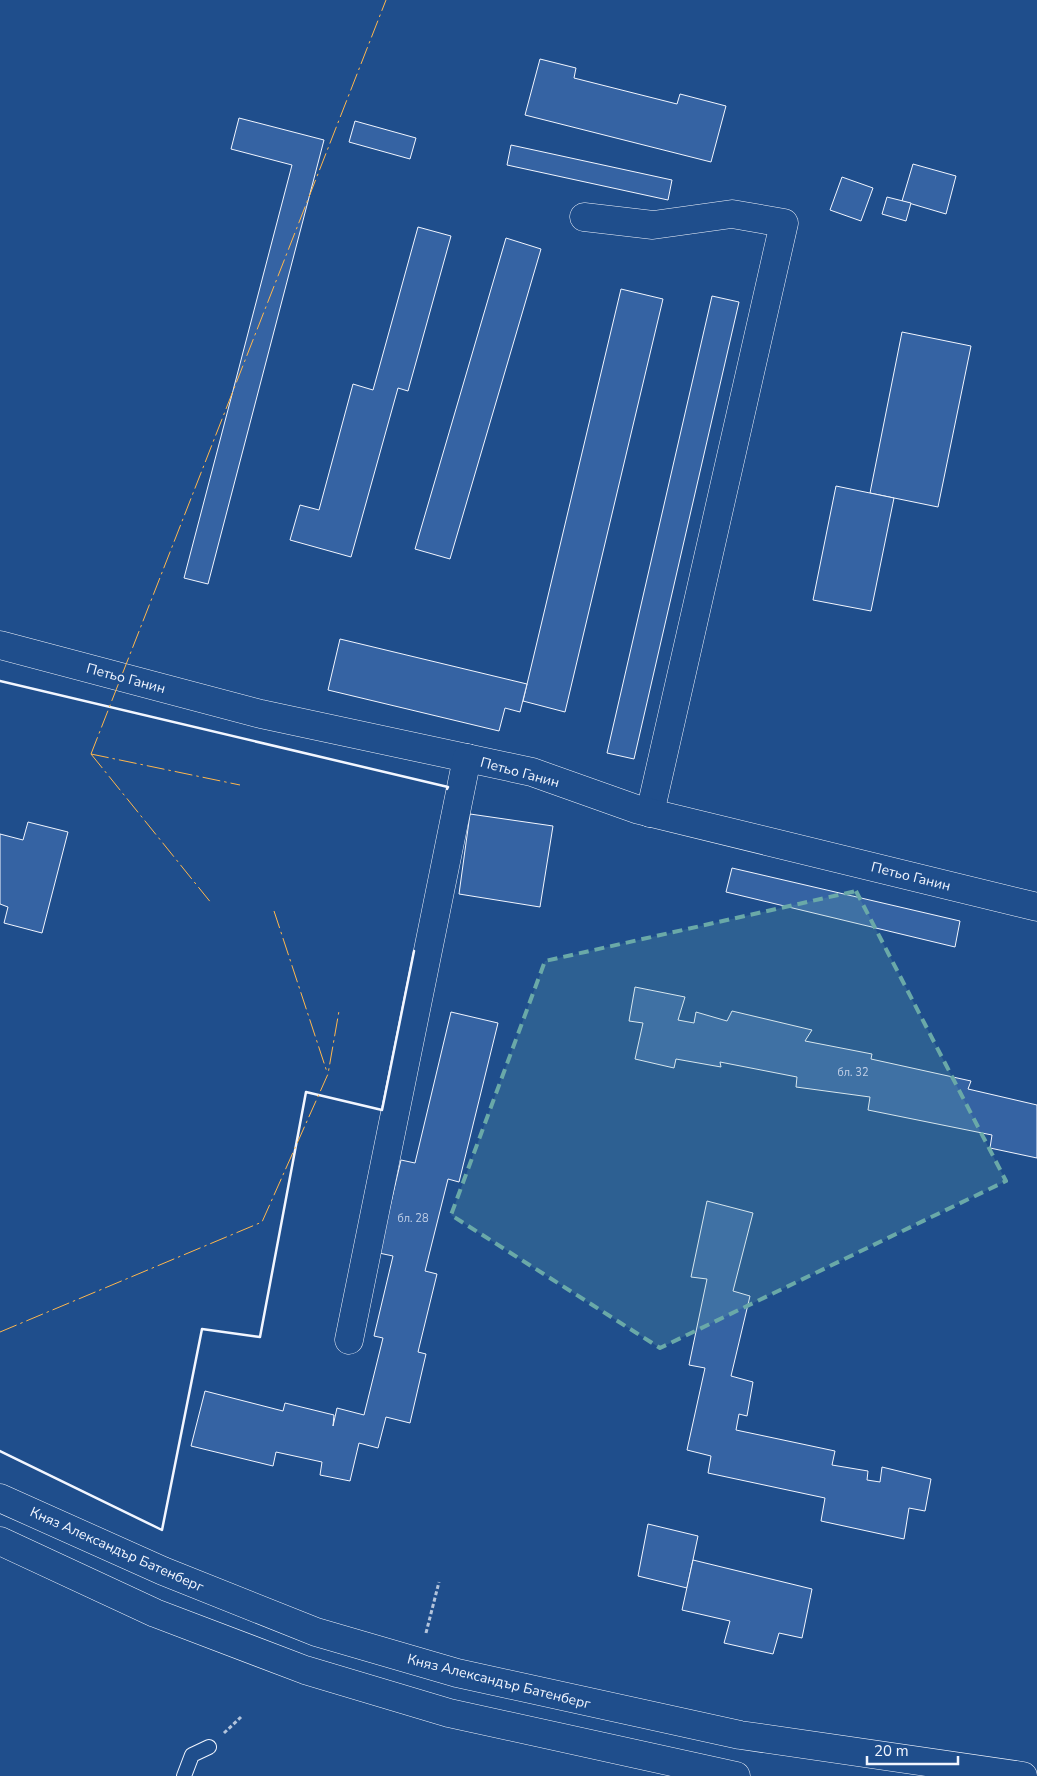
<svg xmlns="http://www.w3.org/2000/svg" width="1037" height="1776" viewBox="0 0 1037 1776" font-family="'Nunito Sans',sans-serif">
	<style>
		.building { fill: #3563a3; stroke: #f2f6ff }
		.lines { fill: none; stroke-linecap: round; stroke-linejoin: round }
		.lane-casing { stroke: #f2f6ff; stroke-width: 16 }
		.street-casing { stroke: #f2f6ff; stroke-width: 29 }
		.primary-casing { stroke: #f2f6ff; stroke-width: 29 }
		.path { stroke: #b3c4dc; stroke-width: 3; stroke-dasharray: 4 2.5; stroke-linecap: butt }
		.lane { stroke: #1f4e8c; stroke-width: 14 }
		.street { stroke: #1f4e8c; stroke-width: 28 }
		.primary { stroke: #1f4e8c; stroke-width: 28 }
		.wall { stroke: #f2f6ff; stroke-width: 2.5 }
		.power { stroke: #ffb74d; stroke-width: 1; stroke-dasharray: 18 4 2.5 4; stroke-linecap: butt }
		.marked { fill: #6aa9a8; fill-opacity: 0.2; stroke: #6aa9a8; stroke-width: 4; stroke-dasharray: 10 6; stroke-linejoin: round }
		.labels { text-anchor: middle; stroke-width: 4; stroke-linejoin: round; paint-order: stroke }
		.number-label { font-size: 11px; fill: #c3d1e8 }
		.street-label { font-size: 14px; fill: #f2f6ff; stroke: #1f4e8c }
	</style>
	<rect width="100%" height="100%" fill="#1f4e8c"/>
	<g class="building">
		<path d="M540,59L576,68L574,78L677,104L680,94L726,106L711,162L525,115Z"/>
		<path d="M239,118L324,140L208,584L184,578L292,165L231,149Z"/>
		<path d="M355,121L416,138L410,159L349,142Z"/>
		<path d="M511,145L672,180L668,200L507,165Z"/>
		<path d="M913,164L956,176L946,214L902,201Z"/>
		<path d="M842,177L873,188L861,221L830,210Z"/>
		<path d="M887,197L911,203L906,221L882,214Z"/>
		<path d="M418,227L451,236L408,391L398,388L351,557L290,540L300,505L319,510L353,384L373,390Z"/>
		<path d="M506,238L541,249L450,559L415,549Z"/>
		<path d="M621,289L663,299L565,712L523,701Z"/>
		<path d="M712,296L739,302L634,759L607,753Z"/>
		<path d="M902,332L971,346L938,507L870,493Z"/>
		<path d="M836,486L894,498L871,611L813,600Z"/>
		<path d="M340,639L527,684L520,712L505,708L499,731L328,690Z"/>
		<path d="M470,814L553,826L540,907L459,894Z"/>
		<path d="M28,822L68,832L42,933L4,923L8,907L0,904V834L23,840Z"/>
		<path d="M732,868L960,921L955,947L726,892Z"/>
		<path d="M635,987L685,997L678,1020L694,1023L696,1012L727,1021L732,1011L812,1030L805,1041L872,1054L871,1059L971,1081L968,1089L1037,1105V1158L990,1148L992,1135L868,1110L870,1097L796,1087L797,1077L720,1062L721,1067L676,1059L674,1068L635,1059L643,1023L629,1021Z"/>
		<path d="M451,1012L498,1023L459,1182L448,1179L425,1271L437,1274L418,1352L426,1354L410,1423L386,1417L378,1448L359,1443L350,1481L320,1475L322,1462L276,1452L273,1466L191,1446L205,1391L283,1411L285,1403L334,1415L333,1426L337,1408L364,1415L383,1338L374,1336L393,1256L379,1253L401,1160L415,1163Z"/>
		<path d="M707,1201L753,1213L733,1291L750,1296L731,1376L753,1382L747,1416L739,1414L736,1430L835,1451L832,1465L868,1471L867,1480L880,1482L882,1467L931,1479L925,1511L909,1508L904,1539L821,1521L825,1498L708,1473L711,1456L687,1450L705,1368L689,1365L707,1279L691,1277Z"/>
		<path d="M648,1524L698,1536L687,1588L638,1576Z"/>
		<path d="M693,1560L812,1589L802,1638L779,1633L773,1654L724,1643L730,1621L682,1610Z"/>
	</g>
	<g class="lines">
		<defs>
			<path id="lane" d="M184,1776L192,1755L209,1747"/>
			<g id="street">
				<path d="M584,217L653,225L732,214L784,223L650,813"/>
				<path d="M0,645L261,714L532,772L639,810L1037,907"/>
				<path d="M349,1340L467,758"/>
			</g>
			<g id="primary">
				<path d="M0,1498L163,1571L316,1632L457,1673L740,1735L1023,1776"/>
				<path d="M0,1541L155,1613L305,1670L449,1713L736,1776"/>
			</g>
		</defs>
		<use href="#lane" class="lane-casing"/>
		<use href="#street" class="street-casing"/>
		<use href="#primary" class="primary-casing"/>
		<g class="path">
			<path d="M426,1633L439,1582"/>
			<path d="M224,1733L241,1717"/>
		</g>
		<use href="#lane" class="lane"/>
		<use href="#street" class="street"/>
		<use href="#primary" class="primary"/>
		<g class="wall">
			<path d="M0,681L448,787L447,789"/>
			<path d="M0,1451L162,1530L202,1329L260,1337L306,1092L382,1110L414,951"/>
		</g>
		<g class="power">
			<path d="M91,754L386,0"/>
			<path d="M91,754L212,904"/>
			<path d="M91,754L240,785"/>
			<path d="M274,911L327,1072"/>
			<path d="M0,1332L262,1222L328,1074L339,1011"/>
		</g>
	</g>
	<path class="marked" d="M856,891L1006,1181L660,1348L451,1215L545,961Z"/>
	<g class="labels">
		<g class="number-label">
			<text x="853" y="1076">бл. 32</text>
			<text x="413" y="1222">бл. 28</text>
		</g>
		<g class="street-label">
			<text transform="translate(126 678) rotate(15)" y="5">Петьо Ганин</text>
			<text transform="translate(520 772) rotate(15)" y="5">Петьо Ганин</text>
			<text transform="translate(911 876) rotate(14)" y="5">Петьо Ганин</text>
			<text transform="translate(117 1549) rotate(24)" y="5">Княз Александър Батенберг</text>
			<text transform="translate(499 1681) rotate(14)" y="5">Княз Александър Батенберг</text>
		</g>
	</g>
	<path d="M867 1756v8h91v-8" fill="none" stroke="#f2f6ff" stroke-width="2.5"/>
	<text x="874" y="1756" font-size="15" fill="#f2f6ff" stroke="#1f4e8c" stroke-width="4" paint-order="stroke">20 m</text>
</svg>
